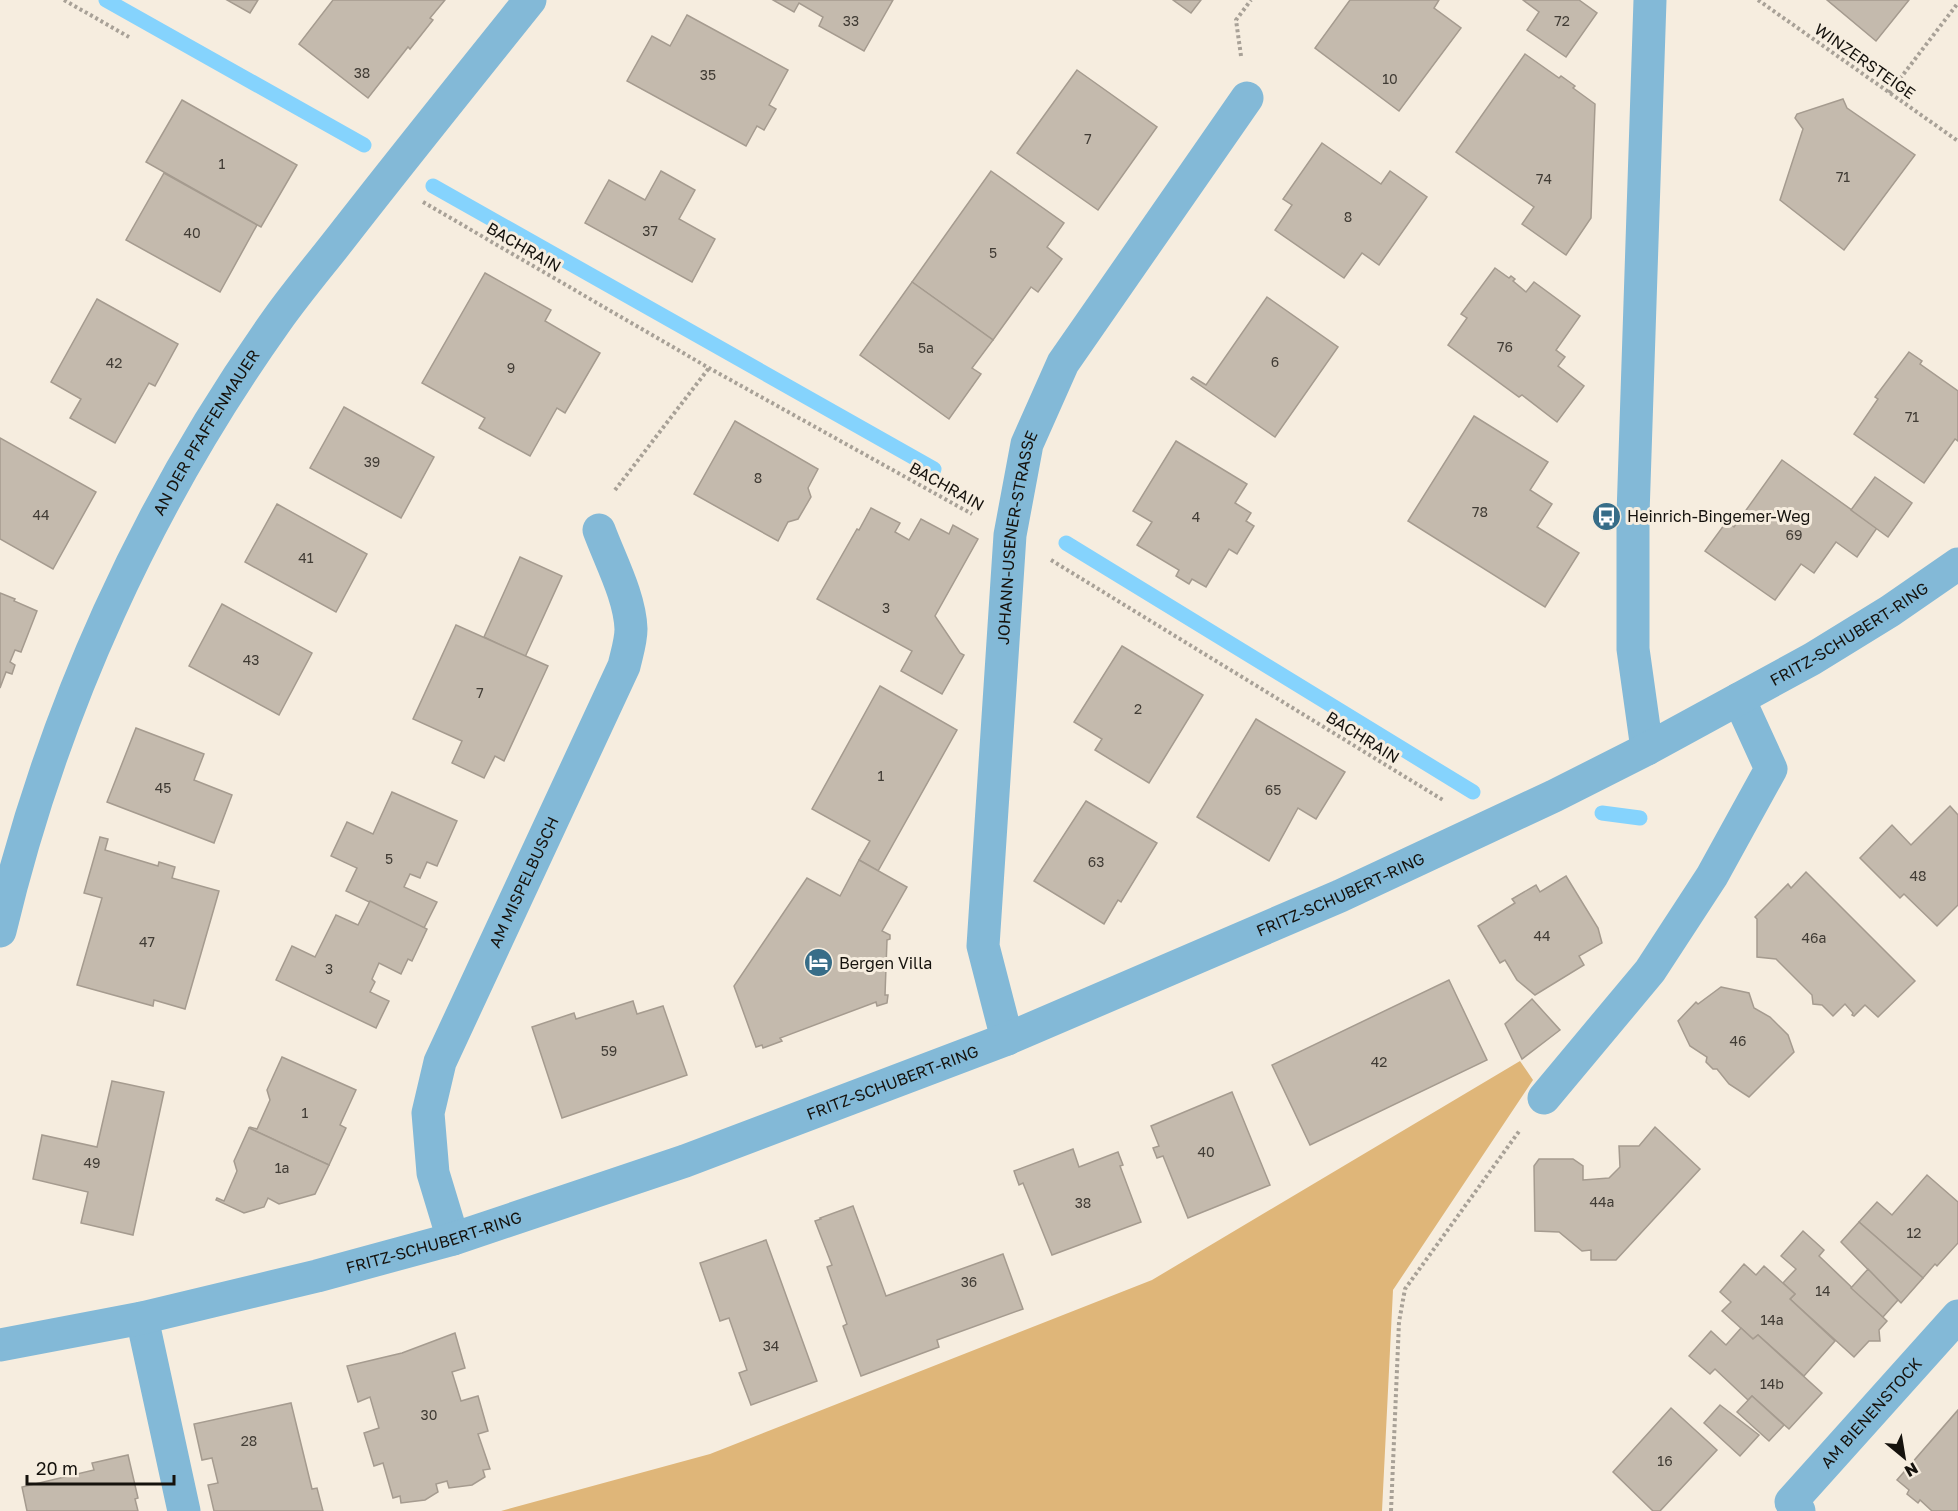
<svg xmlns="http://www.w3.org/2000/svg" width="1958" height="1511" viewBox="0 0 1958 1511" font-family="'Golos Text',sans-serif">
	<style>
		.garden { fill: #dfb679 }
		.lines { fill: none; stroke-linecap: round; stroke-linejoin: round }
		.stream { stroke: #85d3fd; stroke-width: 15 }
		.building { fill: #c4baad; stroke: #a59b8f; stroke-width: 1.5 }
		.path { stroke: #a8a197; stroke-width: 4; stroke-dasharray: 3 3; stroke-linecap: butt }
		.minor { stroke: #83b9d7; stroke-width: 33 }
		.labels { text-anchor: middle; stroke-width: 6; stroke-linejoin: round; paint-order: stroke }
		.number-label { font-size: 14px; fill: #413c35 }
		.street-label { font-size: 16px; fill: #15120d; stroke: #f6eddf }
		.poi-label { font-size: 16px; fill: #15120d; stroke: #f6eddf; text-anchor: start }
	</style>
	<rect width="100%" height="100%" fill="#f6eddf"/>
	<path class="garden" d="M1520,1061L1533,1080L1393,1290L1382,1511H501L710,1454L1152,1280Z"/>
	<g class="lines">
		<g class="stream">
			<path d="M106,0L364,145"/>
			<path d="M433,186L934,469"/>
			<path d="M1066,543L1473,792"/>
			<path d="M1602,813L1640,818"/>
		</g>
	</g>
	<g class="building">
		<path d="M227,0H258L250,13Z"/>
		<path d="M333,0H445L430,18L433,20L410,49L408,47L368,98L299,44Z"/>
		<path d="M773,0H893L864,51L819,26L823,17L799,3L794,12Z"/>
		<path d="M1173,0H1201L1191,13Z"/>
		<path d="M1350,0H1439L1434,8L1461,28L1399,111L1315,48Z"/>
		<path d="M1523,0H1579L1597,13L1566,57L1527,30L1539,12Z"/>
		<path d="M1827,0H1909L1876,41Z"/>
		<path d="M687,15L788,70L769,105L776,109L764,130L757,126L746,146L627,81L652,36L670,46Z"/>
		<path d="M1525,54L1559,78L1561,76L1575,86L1573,88L1595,104L1591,218L1566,255L1522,224L1534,207L1456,152Z"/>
		<path d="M1077,70L1157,127L1098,210L1017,153Z"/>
		<path d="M1843,99L1847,108L1915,155L1844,250L1780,200L1803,129L1795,118L1797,114Z"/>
		<path d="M182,100L297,165L261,227L146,162Z"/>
		<path d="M1322,143L1381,184L1390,171L1427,197L1379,265L1362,253L1344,278L1275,230L1292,205L1283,199Z"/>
		<path d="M661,171L695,190L679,219L715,239L692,282L585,223L609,180L645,200Z"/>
		<path d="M991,171L1064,223L1047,247L1062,259L1038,292L1031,287L993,340L912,282Z"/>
		<path d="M164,173L257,225L220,292L126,240Z"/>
		<path d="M1495,268L1509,278L1511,276L1515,279L1513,281L1526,292L1534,282L1580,316L1556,350L1565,357L1558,366L1584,386L1557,422L1522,395L1519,397L1448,345L1467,318L1461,314Z"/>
		<path d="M485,273L551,310L545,321L600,353L565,413L557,408L530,456L479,428L485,418L422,383Z"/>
		<path d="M912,282L993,340L972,368L981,374L949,419L860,355Z"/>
		<path d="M1267,297L1338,347L1275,437L1191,379L1193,377L1206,385Z"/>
		<path d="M97,299L178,344L155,386L149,383L115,443L70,418L81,399L51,382Z"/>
		<path d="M1909,352L1922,361L1920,364L1958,391V441L1955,439L1924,483L1854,434L1878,399L1875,397Z"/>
		<path d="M344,407L434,457L401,518L310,468Z"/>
		<path d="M1474,416L1548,462L1530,490L1552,504L1537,527L1579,553L1545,607L1408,521Z"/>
		<path d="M735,421L818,469L808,488L811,497L798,519L788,522L778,541L694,494Z"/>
		<path d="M0,438L96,492L53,569L0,539Z"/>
		<path d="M1176,441L1247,484L1235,503L1251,513L1246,521L1254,526L1237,554L1229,549L1206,587L1192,579L1189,584L1176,576L1179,570L1137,545L1152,522L1133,511Z"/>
		<path d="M1782,460L1877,528L1857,557L1836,542L1814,573L1801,564L1775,600L1705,551L1727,521L1734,527Z"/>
		<path d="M1875,477L1912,503L1888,537L1851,510Z"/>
		<path d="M277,504L367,554L336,612L245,562Z"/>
		<path d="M871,508L900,523L895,532L909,540L921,519L949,534L953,525L978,539L935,616L960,653L964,655L942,694L901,671L912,651L817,599L857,529L859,530Z"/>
		<path d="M520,557L562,576L525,657L484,637Z"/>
		<path d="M0,593L15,599L14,601L37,611L21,652L15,650L10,662L15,665L12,674L6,672L0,688Z"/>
		<path d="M222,604L312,653L279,715L189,666Z"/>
		<path d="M456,625L548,666L504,761L495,756L484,778L452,763L462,741L413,719Z"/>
		<path d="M1122,646L1203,695L1149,783L1095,750L1102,739L1074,722Z"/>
		<path d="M880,686L957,730L878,871L859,860L870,841L812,809Z"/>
		<path d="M1256,719L1345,772L1316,819L1298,808L1269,861L1197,817Z"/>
		<path d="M136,728L204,754L194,780L232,795L214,843L107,802Z"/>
		<path d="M392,792L457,821L437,866L427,862L420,878L410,874L404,887L437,902L424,928L346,891L357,868L331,856L347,822L373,834Z"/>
		<path d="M1086,801L1157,843L1121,902L1118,900L1104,924L1034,881Z"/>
		<path d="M1950,806L1958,815V905L1937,926L1904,894L1900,898L1860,858L1892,825L1911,845Z"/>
		<path d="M100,837L108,839L105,850L158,866L159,862L175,867L172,878L219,891L185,1009L154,1000L153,1006L77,985L102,898L84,893Z"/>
		<path d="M859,860L907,887L882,931L890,935V939L887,940L885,995H888L887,1003L877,1006L876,1002L780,1038L782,1041L763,1048L762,1045L756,1047L734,986L807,878L840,896Z"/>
		<path d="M1806,872L1915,981L1878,1017L1865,1005L1854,1016L1852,1015L1853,1013L1845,1004L1833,1016L1822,1005L1813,1004L1812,995L1776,959L1757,957V919L1755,917L1788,884L1791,888Z"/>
		<path d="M1566,876L1598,928L1602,943L1579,956L1584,965L1535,995L1517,980L1505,960L1500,963L1478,926L1515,903L1512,899L1536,885L1540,892Z"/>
		<path d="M370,901L427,929L412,961L408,959L401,974L379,963L372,979L375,982L370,992L389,1001L376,1028L276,980L292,946L315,957L336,915L358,925Z"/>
		<path d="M1449,980L1487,1060L1310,1145L1272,1065Z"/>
		<path d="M1721,987L1749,993L1754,1008L1770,1017L1788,1035L1794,1052L1749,1097L1729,1084L1717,1069H1713L1706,1062L1707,1057L1690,1046L1678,1021L1696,1002L1698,1004Z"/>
		<path d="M1532,999L1560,1030L1522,1059L1505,1024Z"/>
		<path d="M633,1001L637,1014L663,1006L687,1075L562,1118L532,1027L574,1013L576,1019Z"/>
		<path d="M282,1057L356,1090L340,1125L346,1128L329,1165L249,1128L250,1127L257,1129L270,1100L267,1090Z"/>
		<path d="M112,1081L164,1092L133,1235L81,1223L88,1192L33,1179L42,1135L97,1147Z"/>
		<path d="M1232,1092L1270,1185L1188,1218L1163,1156L1157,1158L1153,1148L1159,1146L1151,1126Z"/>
		<path d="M1655,1127L1700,1169L1616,1260H1591V1250L1582,1251L1559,1232L1535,1231L1534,1166L1539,1159H1573L1583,1166V1180L1609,1178L1620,1167L1619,1146H1639Z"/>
		<path d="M249,1128L329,1165L315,1194L279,1204L268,1198L264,1207L244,1213L216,1200L217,1198L224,1201L237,1171L234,1161Z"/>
		<path d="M1073,1149L1079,1167L1118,1152L1123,1165L1120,1166L1141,1222L1052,1255L1023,1183L1019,1185L1014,1171Z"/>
		<path d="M1927,1175L1958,1202V1243L1937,1266L1935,1264L1923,1278L1859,1222L1877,1202L1892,1215Z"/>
		<path d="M853,1206L886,1296L1003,1254L1023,1309L937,1340L939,1347L861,1376L843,1326L847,1324L827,1267L832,1265L815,1221L821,1219L820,1218Z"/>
		<path d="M1859,1222L1923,1278L1901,1303L1841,1242Z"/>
		<path d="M1803,1231L1824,1250L1819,1256L1887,1321L1879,1330L1880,1341H1869L1854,1357L1790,1299L1795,1294L1783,1283L1796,1269L1781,1256Z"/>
		<path d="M766,1240L817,1381L751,1405L739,1373L747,1370L729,1318L720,1321L700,1263Z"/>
		<path d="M1744,1264L1756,1275L1764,1266L1795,1294L1790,1299L1835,1341L1804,1376L1758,1335L1753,1339L1722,1311L1731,1302L1720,1292Z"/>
		<path d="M1868,1269L1898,1300L1883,1317L1851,1288Z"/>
		<path d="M1741,1328L1753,1339L1758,1335L1822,1393L1789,1429L1752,1396L1748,1400L1715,1369L1710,1374L1689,1356L1711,1331L1726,1345Z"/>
		<path d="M455,1333L465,1368L452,1372L461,1401L478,1396L488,1431L478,1434L490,1469L483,1470L485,1477L472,1485L449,1488L447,1481L436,1484L438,1492L425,1500L401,1503L400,1496L393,1498L383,1463L374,1466L364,1433L379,1428L370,1397L358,1402L347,1366L402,1353Z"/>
		<path d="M1752,1396L1784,1425L1769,1441L1737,1412Z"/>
		<path d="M291,1403L312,1489L317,1488L323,1511H214L208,1485L218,1483L212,1458L202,1460L194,1424Z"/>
		<path d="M1720,1405L1759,1435L1740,1456L1704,1423Z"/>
		<path d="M1671,1408L1717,1450L1660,1511H1653L1613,1472Z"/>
		<path d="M1958,1410V1511H1932L1920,1500L1918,1503L1907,1494L1909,1490L1897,1480Z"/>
		<path d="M128,1455L138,1498L135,1499L138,1511H27L22,1487L94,1470L92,1463Z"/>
	</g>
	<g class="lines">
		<g class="path">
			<path d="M64,0L129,37"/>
			<path d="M1758,0L1958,141"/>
			<path d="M1241,56L1236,20L1251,0"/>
			<path d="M1889,93L1958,3"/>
			<path d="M423,202L709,368L972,514"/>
			<path d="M615,490L709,368"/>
			<path d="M1051,560L1443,800"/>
			<path d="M1391,1511L1399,1322L1405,1289L1520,1130"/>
		</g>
		<g class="minor">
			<path d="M1647,749L1633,649V515L1650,0"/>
			<path id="s1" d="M0,931C52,712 146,504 277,320C299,289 324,260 347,230C407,153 469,76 530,0"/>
			<path id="s2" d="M1007,1039L983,946L1010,535L1027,444L1063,363L1247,98"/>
			<path d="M1544,1098L1650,971L1712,876L1771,769L1739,699"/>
			<path id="s3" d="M453,1239L433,1173L428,1113L440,1062L624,666C627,653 631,641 631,629C630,597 610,560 599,530"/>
			<path d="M142,1318L184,1511"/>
			<path id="s4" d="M0,1345L142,1318L317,1276L453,1239L685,1161L1007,1039L1340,896L1554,796L1647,749L1812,659L1890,611L1958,564"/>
			<path id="s5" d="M1799,1511L1791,1502L1958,1316"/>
		</g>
	</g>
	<defs>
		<symbol id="bus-disc" viewBox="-11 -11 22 22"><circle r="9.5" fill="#376d88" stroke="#f6eddf"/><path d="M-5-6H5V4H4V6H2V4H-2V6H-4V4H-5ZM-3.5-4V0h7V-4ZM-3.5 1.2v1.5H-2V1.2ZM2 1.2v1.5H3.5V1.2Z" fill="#fff"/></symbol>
		<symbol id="hotel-disc" viewBox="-11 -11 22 22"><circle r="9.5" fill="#376d88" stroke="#f6eddf"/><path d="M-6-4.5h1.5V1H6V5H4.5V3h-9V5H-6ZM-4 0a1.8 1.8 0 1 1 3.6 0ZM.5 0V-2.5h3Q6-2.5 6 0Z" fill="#fff"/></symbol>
	</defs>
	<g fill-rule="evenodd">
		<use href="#bus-disc" x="1590" y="500" width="33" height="33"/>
		<use href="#hotel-disc" x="802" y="946" width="33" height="33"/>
	</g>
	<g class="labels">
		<g class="number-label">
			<text x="851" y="26">33</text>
			<text x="1562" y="26">72</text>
			<text x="362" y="78">38</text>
			<text x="708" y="80">35</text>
			<text x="1390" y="84">10</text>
			<text x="1088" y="144">7</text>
			<text x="222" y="169">1</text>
			<text x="1843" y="182">71</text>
			<text x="1544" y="184">74</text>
			<text x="1348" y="222">8</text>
			<text x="650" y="236">37</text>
			<text x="192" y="238">40</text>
			<text x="993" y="258">5</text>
			<text x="1505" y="352">76</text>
			<text x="926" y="353">5a</text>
			<text x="1275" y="367">6</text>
			<text x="114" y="368">42</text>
			<text x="511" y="373">9</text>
			<text x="1912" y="422">71</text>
			<text x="372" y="467">39</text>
			<text x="758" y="483">8</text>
			<text x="1480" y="517">78</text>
			<text x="41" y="520">44</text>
			<text x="1196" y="522">4</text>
			<text x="1794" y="540">69</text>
			<text x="306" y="563">41</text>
			<text x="886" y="613">3</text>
			<text x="251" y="665">43</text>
			<text x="480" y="698">7</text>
			<text x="1138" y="714">2</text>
			<text x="881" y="781">1</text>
			<text x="163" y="793">45</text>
			<text x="1273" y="795">65</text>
			<text x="389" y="864">5</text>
			<text x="1096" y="867">63</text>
			<text x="1918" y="881">48</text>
			<text x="1542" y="941">44</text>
			<text x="1814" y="943">46a</text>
			<text x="147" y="947">47</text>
			<text x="329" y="974">3</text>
			<text x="1738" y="1046">46</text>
			<text x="609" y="1056">59</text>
			<text x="1379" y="1067">42</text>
			<text x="305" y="1118">1</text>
			<text x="1206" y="1157">40</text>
			<text x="92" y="1168">49</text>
			<text x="282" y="1173">1a</text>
			<text x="1602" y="1207">44a</text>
			<text x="1083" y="1208">38</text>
			<text x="1914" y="1238">12</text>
			<text x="969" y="1287">36</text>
			<text x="1823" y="1296">14</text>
			<text x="1772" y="1325">14a</text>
			<text x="771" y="1351">34</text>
			<text x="1772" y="1389">14b</text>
			<text x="429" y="1420">30</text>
			<text x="249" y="1446">28</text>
			<text x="1665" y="1466">16</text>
		</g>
		<g class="street-label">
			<text transform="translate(1865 61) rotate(35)" y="6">WINZERSTEIGE</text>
			<text transform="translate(524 247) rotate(30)" y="6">BACHRAIN</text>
			<text dy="6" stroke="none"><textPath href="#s1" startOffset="542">AN DER PFAFFENMAUER</textPath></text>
			<text transform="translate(947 486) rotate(29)" y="6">BACHRAIN</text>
			<text dy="6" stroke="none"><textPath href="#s2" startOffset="506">JOHANN-USENER-STRASSE</textPath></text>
			<text dy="6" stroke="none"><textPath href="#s4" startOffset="1990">FRITZ-SCHUBERT-RING</textPath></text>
			<text transform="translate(1363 737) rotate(32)" y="6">BACHRAIN</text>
			<text dy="6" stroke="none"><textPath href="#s3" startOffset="380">AM MISPELBUSCH</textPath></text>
			<text dy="6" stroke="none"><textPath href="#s4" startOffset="1418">FRITZ-SCHUBERT-RING</textPath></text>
			<text dy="6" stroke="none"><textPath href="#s4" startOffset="932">FRITZ-SCHUBERT-RING</textPath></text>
			<text dy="6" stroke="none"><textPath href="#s4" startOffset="446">FRITZ-SCHUBERT-RING</textPath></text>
			<text dy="6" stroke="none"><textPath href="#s5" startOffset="132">AM BIENENSTOCK</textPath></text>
		</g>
		<g class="poi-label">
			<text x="1627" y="522">Heinrich-Bingemer-Weg</text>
			<text x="839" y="969">Bergen Villa</text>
		</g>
	</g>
	<g transform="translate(1904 1457) rotate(150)" stroke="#f6eddf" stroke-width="4.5" paint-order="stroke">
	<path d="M0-4.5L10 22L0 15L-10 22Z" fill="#15120d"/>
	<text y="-9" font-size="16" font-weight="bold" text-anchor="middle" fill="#15120d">N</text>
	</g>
	<path d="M27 1475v9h147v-9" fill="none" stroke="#15120d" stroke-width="3"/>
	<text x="36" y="1475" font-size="18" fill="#15120d" stroke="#f6eddf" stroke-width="4.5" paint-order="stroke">20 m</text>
</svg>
